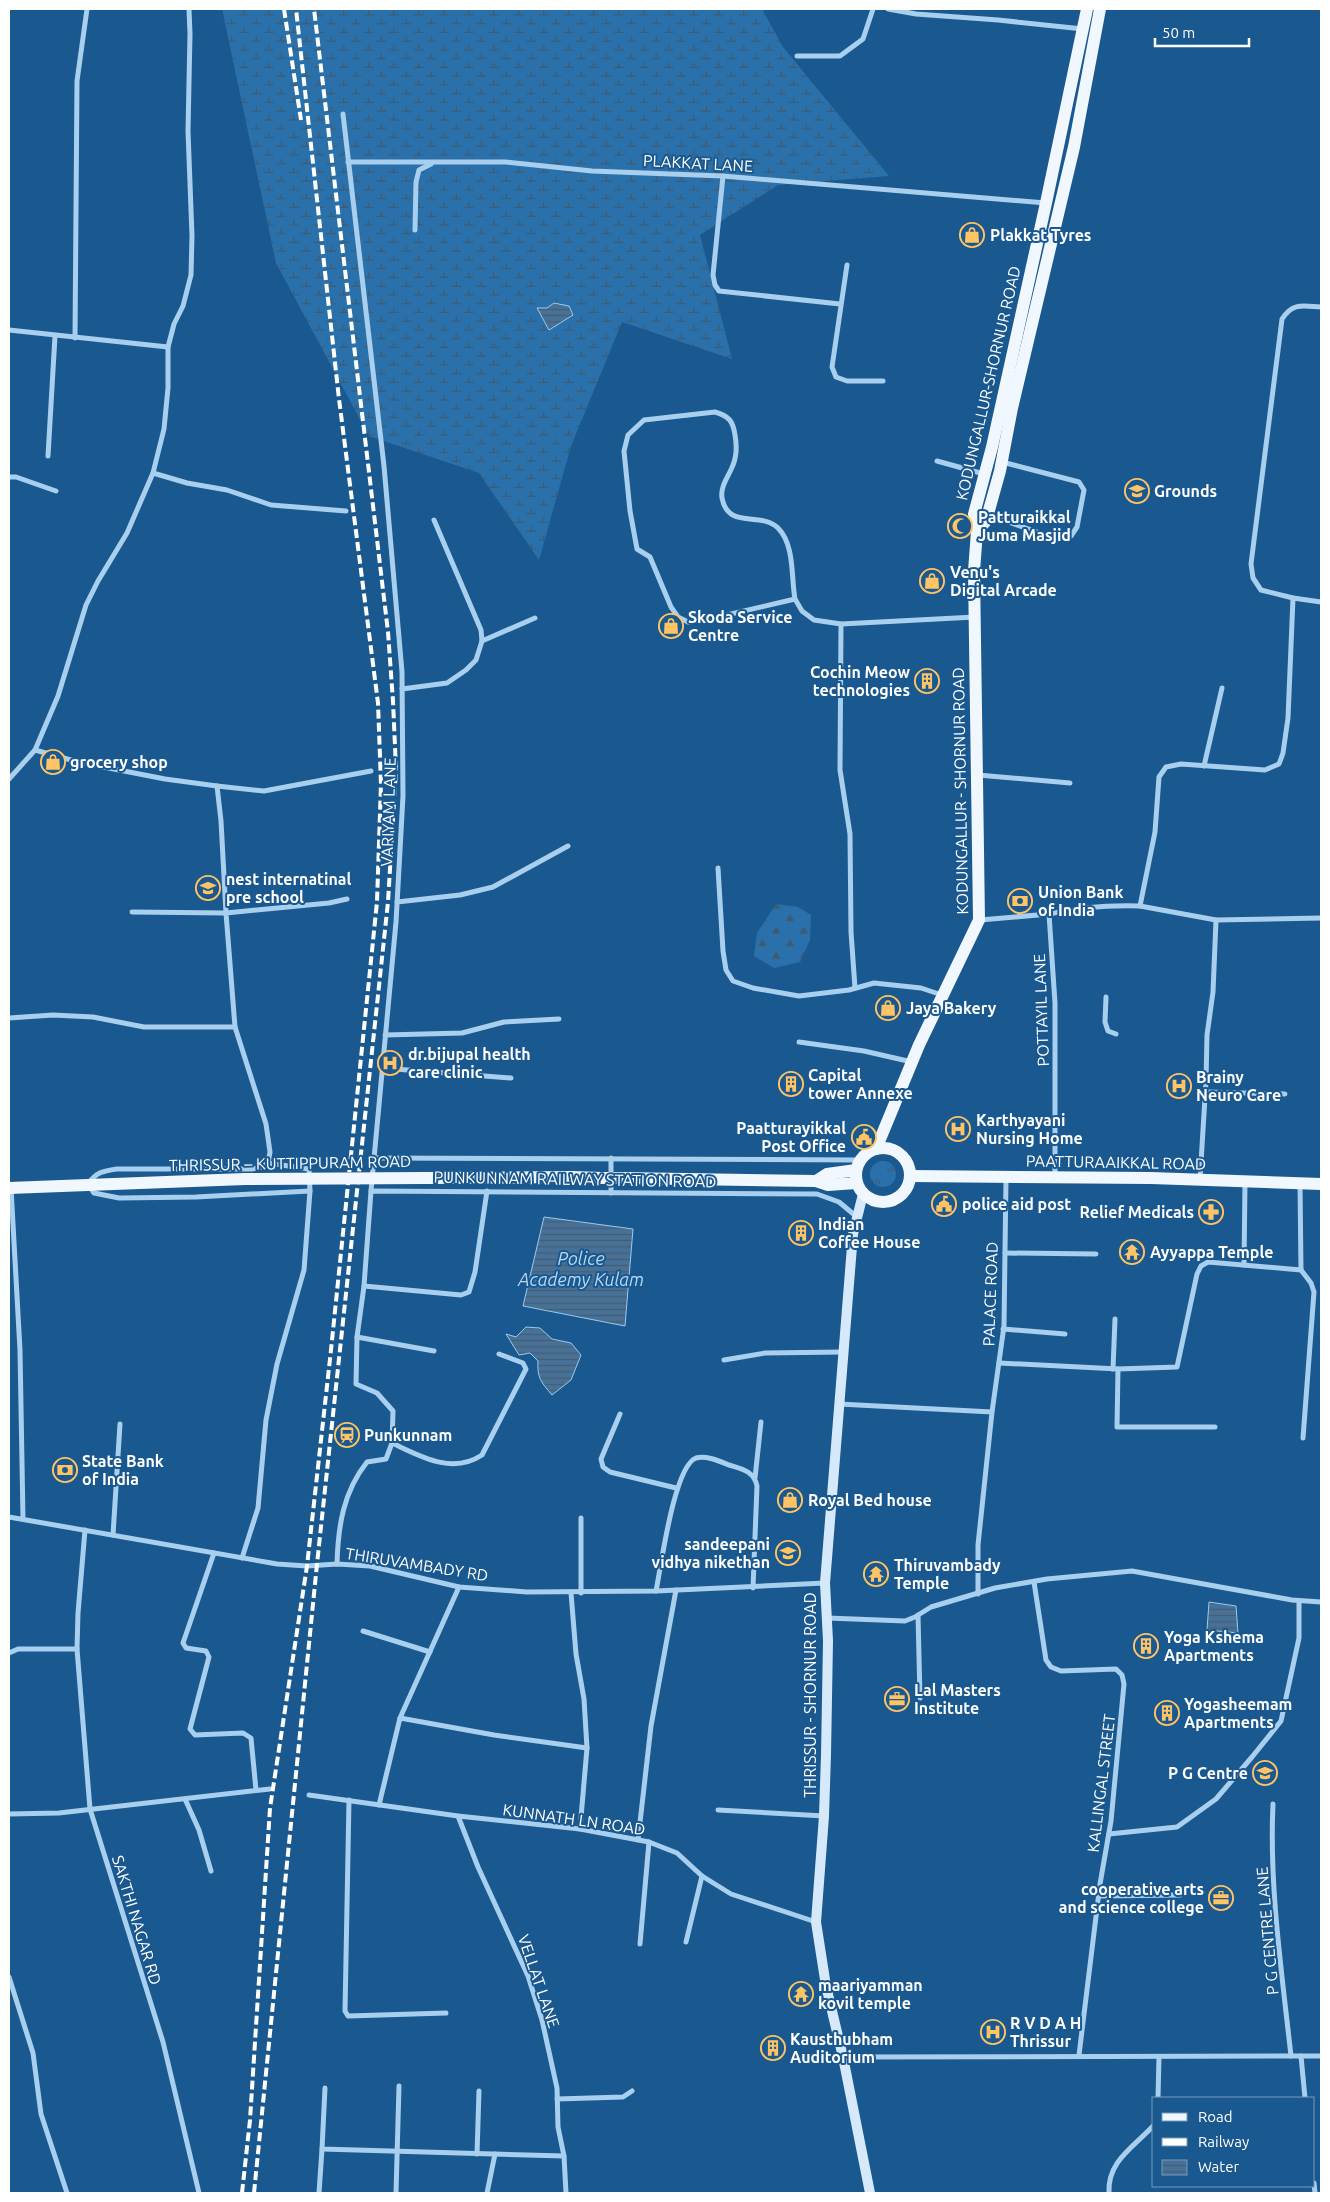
<svg xmlns="http://www.w3.org/2000/svg" width="1330" height="2202" viewBox="0 0 1330 2202" font-family="Ubuntu,sans-serif">
	<style>
		.grass { fill: url(#grass-tufts) }
		.forest { fill: url(#forest-firs) }
		.wetland { fill: url(#wetland-marsh) }
		.water { fill: url(#water-rules); stroke: #9ccbf0 }
		.lines { fill: none; stroke-linecap: round; stroke-linejoin: round }
		.minor { stroke: #a9cfee; stroke-width: 5 }
		.secondary { stroke: #d6e9fa; stroke-width: 10 }
		.primary { stroke: #f0f7ff; stroke-width: 12 }
		.rail { stroke: #fff; stroke-width: 4; stroke-dasharray: 9 4; stroke-linecap: butt }
		.primary-bridge { stroke: #f0f7ff; stroke-width: 12 }
		.labels { text-anchor: middle; stroke-width: 4; stroke-linejoin: round; paint-order: stroke }
		.street-label { font-size: 16px; fill: #fff; stroke: #1a5890 }
		.poi-label { font-size: 16px; font-weight: bold; fill: #fff; stroke: #1a5890; text-anchor: start }
		.water-label { font-size: 18px; font-style: italic; fill: #b5d8f5; stroke: #1a5890 }
	</style>
	<defs>
		<pattern id="grass-tufts" width="24" height="20" patternUnits="userSpaceOnUse" patternTransform="scale(1.25)"><rect width="24" height="20" fill="#2a71ac"/><path d="M3 7l-1-3M5 7V3M7 7l1-3M15 17l-1-3M17 17v-4M19 17l1-3" fill="none" stroke="#3e5b72"/></pattern>
		<pattern id="forest-firs" width="22" height="20" patternUnits="userSpaceOnUse" patternTransform="scale(1.25)"><rect width="22" height="20" fill="#2a71ac"/><path d="M5 1l3.5 6h-7zM16 11l3.5 6h-7z" fill="#3e5b72"/></pattern>
		<pattern id="wetland-marsh" width="20" height="14" patternUnits="userSpaceOnUse" patternTransform="scale(1.25)"><rect width="20" height="14" fill="#2a71ac"/><path d="M1 5h8M5 5V1M11 12h8M15 12V8" fill="none" stroke="#3e5b72"/></pattern>
		<pattern id="water-rules" width="6" height="5" patternUnits="userSpaceOnUse" patternTransform="scale(1.25)"><rect width="6" height="5" fill="#467199"/><path d="M0 2.5h6" fill="none" stroke="#4a5b6b"/></pattern>
	</defs>
	<rect width="100%" height="100%" fill="#1a5890"/>
	<circle class="grass" cx="883" cy="1174" r="13"/>
	<path class="forest" d="M776,904L798,907L811,915L810,940L800,962L774,968L754,956L757,933Z"/>
	<path class="wetland" d="M222,9H762L783,47L889,176L778,185L700,235L732,359L622,322L571,446L539,560L479,473L369,436L276,263Z"/>
	<g class="water">
		<path d="M554,303L569,306L573,315L549,330L537,308H547Z"/>
		<path d="M544,1217L633,1229L625,1326L523,1306Z"/>
		<path d="M526,1327L540,1328L552,1339L571,1343L581,1355L571,1380L552,1395C541,1382 537,1378 538,1361L530,1353L519,1355L506,1334L516,1337Z"/>
		<path d="M1209,1602L1236,1606L1238,1633L1207,1630Z"/>
	</g>
	<g class="lines">
		<g class="minor">
			<path d="M888,9L916,14L998,20L1083,29"/>
			<path d="M797,56H840L863,39L873,9"/>
			<path d="M343,114L384,466L402,672L403,796L396,922L371,1191"/>
			<path d="M348,162H506L592,171L723,176L1046,203"/>
			<path d="M723,176L713,275L715,285L719,291L840,304"/>
			<path d="M415,230L416,182L419,170L431,164"/>
			<path d="M847,265L832,367L836,377L847,381H883"/>
			<path d="M9,330L168,347"/>
			<path d="M75,338L77,81L87,9"/>
			<path d="M48,456L55,336"/>
			<path d="M937,461L984,474"/>
			<path d="M153,473L187,483L227,490L271,505L346,511"/>
			<path d="M9,477H16L56,491"/>
			<path d="M989,515L1054,538L1071,536L1077,527L1084,490L1079,482L1002,462"/>
			<path d="M1293,598L1261,590L1253,578L1251,564L1282,319C1293,302 1303,306 1321,307"/>
			<path d="M795,599C791,578 795,545 778,528C761,511 728,530 722,498C720,486 729,476 733,465C737,455 737,446 735,435C733,421 729,416 715,412L644,420L628,435L624,451L630,511L637,549L650,557L671,607L678,617L688,622L701,621L795,599L802,611L814,620L841,624L975,617"/>
			<path d="M841,624L840,770L850,834L851,932L855,988"/>
			<path d="M482,641L535,618"/>
			<path d="M402,689L447,683L466,670L476,660L482,641L481,630L434,520"/>
			<path d="M35,750L78,762L165,779L217,786L221,821L226,913L132,912"/>
			<path d="M1204,766L1222,688"/>
			<path d="M978,775L1070,783"/>
			<path d="M9,779L35,750L58,696L86,605L98,581L127,533L153,473L164,429L168,388V347L174,324L183,306L191,275L192,236L188,131L190,34L189,9"/>
			<path d="M217,786L264,791L371,771"/>
			<path d="M718,868L723,951L726,970L733,981L753,988L799,996L849,990L874,983L921,988L942,995"/>
			<path d="M397,902L460,895L493,887L568,846"/>
			<path d="M1140,906L1216,920L1321,918"/>
			<path d="M1049,914C1080,907 1109,905 1140,906L1155,832L1159,777L1166,767L1181,764L1265,770L1279,764L1283,753L1288,718L1293,598L1321,602"/>
			<path d="M980,920L1049,914L1055,1003V1176"/>
			<path d="M1106,997L1105,1022L1108,1031L1116,1034"/>
			<path d="M9,1018L53,1015L93,1017L144,1027H235L266,1124L270,1152L268,1163L262,1167L252,1169H117C103,1171 96,1172 88,1184L94,1193L119,1198L196,1197L310,1191"/>
			<path d="M235,1027L226,913L329,903L347,899"/>
			<path d="M385,1035L462,1033L504,1022L559,1019"/>
			<path d="M799,1042L864,1051L912,1062"/>
			<path d="M382,1068L511,1078"/>
			<path d="M1206,1092L1285,1094"/>
			<path d="M373,1158L860,1160"/>
			<path d="M611,1158V1193"/>
			<path d="M1200,1179L1206,1081L1207,1035L1213,992L1216,920"/>
			<path d="M11,1188L20,1350L23,1519"/>
			<path d="M1005,1253L1096,1254"/>
			<path d="M1244,1265L1245,1183"/>
			<path d="M1301,1270L1311,1283L1314,1292L1303,1438"/>
			<path d="M364,1286L461,1295L469,1292L475,1272L487,1191"/>
			<path d="M1003,1329L1065,1334"/>
			<path d="M357,1337L434,1351"/>
			<path d="M724,1360L765,1353L843,1352"/>
			<path d="M999,1363L1118,1369L1177,1367L1197,1274L1201,1266L1208,1262L1301,1270L1300,1184"/>
			<path d="M1113,1369L1115,1319"/>
			<path d="M1118,1369L1117,1427H1215"/>
			<path d="M839,1404L992,1412L978,1545V1594"/>
			<path d="M992,1412L1004,1326L1006,1178"/>
			<path d="M620,1414L601,1459L603,1467L610,1472L676,1488"/>
			<path d="M392,1443C420,1456 452,1475 482,1455L526,1369L523,1363L499,1354"/>
			<path d="M755,1478L761,1422"/>
			<path d="M9,1517L277,1564L307,1566L337,1564L370,1566L459,1587L527,1592L656,1591L825,1583"/>
			<path d="M581,1518V1593"/>
			<path d="M113,1535L120,1424"/>
			<path d="M214,1553L183,1643L186,1648L206,1651L209,1657L190,1729L195,1735L243,1733L251,1738L256,1790"/>
			<path d="M242,1558L258,1508L266,1420L277,1364L304,1270L310,1191L309,1169L268,1163"/>
			<path d="M337,1564C338,1527 343,1492 367,1462L386,1459L392,1443L393,1411L377,1393L356,1384L357,1337L364,1286L371,1191L817,1194L839,1202L857,1217"/>
			<path d="M1034,1582L1046,1660L1051,1667L1061,1671L1116,1669L1122,1675L1124,1684L1111,1821L1100,1884L1079,2055"/>
			<path d="M656,1591C661,1567 674,1466 696,1458C706,1455 719,1461 729,1465C742,1469 754,1471 757,1486L753,1588"/>
			<path d="M571,1593L576,1654L584,1699L587,1748L580,1829"/>
			<path d="M918,1615L920,1698"/>
			<path d="M827,1618L905,1621L915,1617L931,1607L995,1588L1047,1579L1132,1571L1292,1600L1321,1602"/>
			<path d="M363,1631L430,1652"/>
			<path d="M77,1649L90,1809L163,2042L199,2193"/>
			<path d="M9,1653L18,1649H77L78,1613L85,1530"/>
			<path d="M400,1718L494,1735L587,1748"/>
			<path d="M309,1795L458,1816L580,1829L649,1842L677,1853L702,1876L731,1894L816,1922"/>
			<path d="M185,1799L199,1830L211,1871"/>
			<path d="M349,1800L345,2011L348,2016L446,2013"/>
			<path d="M1273,1804C1269,1886 1282,1974 1291,2056"/>
			<path d="M379,1805L400,1718L459,1587"/>
			<path d="M718,1810L824,1816"/>
			<path d="M9,1814L59,1813L270,1789"/>
			<path d="M458,1816L478,1867L528,1976L542,2020L557,2088L558,2127L564,2156L566,2193"/>
			<path d="M1109,1834L1177,1827L1216,1799L1252,1757L1281,1721L1299,1638V1601"/>
			<path d="M638,1840L651,1726L676,1590"/>
			<path d="M1099,1896L1180,1895"/>
			<path d="M686,1942L702,1876"/>
			<path d="M640,1944L649,1842"/>
			<path d="M9,1977L33,2053L41,2114L67,2193"/>
			<path d="M1301,2056L1305,2098"/>
			<path d="M843,2057L1321,2056"/>
			<path d="M325,2088L322,2149L564,2156"/>
			<path d="M1158,2098L1159,2057"/>
			<path d="M557,2099L623,2097L632,2091"/>
			<path d="M477,2154L479,2091"/>
			<path d="M1314,2183L1315,2193"/>
			<path d="M319,2193L322,2149"/>
			<path d="M396,2193L399,2086"/>
			<path d="M487,2193L495,2154"/>
			<path d="M1109,2193C1107,2161 1134,2147 1154,2125"/>
		</g>
		<path class="secondary" d="M863,1194L853,1234L825,1583L828,1641L826,1755L824,1816L816,1922L826,1986L843,2057L870,2193"/>
		<g class="primary">
			<path d="M977,531L986,521L1000,471L1012,408L1074,147L1100,9"/>
			<circle cx="883" cy="1175" r="27"/>
			<path d="M876,1149L919,1045L979,920L974,571L977,531L974,514L992,447L1046,203L1087,9"/>
			<path d="M910,1176L1151,1178L1321,1184"/>
			<path d="M572,1177L601,1178"/>
			<path d="M621,1178L816,1181L828,1185L856,1183"/>
			<path d="M816,1181L827,1174L856,1170"/>
			<path d="M9,1188L245,1179"/>
		</g>
		<g class="rail">
			<path d="M284,9L301,120"/>
			<path d="M242,2193L250,2120L270,1808L307,1566L331,1350L377,902L381,784L378,703L339,399L296,9"/>
			<path d="M254,2193L317,1564L388,902L396,769L393,701L388,632L314,9"/>
		</g>
		<g class="primary-bridge">
			<path d="M601,1178H621"/>
			<path d="M245,1179L572,1177"/>
		</g>
	</g>
	<defs>
		<symbol id="shop-ring" viewBox="-11 -11 22 22"><circle r="9.5" fill="#1a5890" stroke="#ffc466" stroke-width="1.5"/><path d="M-5-2.5h2.3a2.7 3.5 0 0 1 5.4 0H5L5.5 6h-11ZM-1.5-2.5h3a1.5 2.3 0 0 0-3 0Z" fill="#ffc466"/></symbol>
		<symbol id="school-ring" viewBox="-11 -11 22 22"><circle r="9.5" fill="#1a5890" stroke="#ffc466" stroke-width="1.5"/><path d="M0-5L7-2L0 1L-7-2ZM-4 1L0 2.5L4 1V4Q0 6-4 4Z" fill="#ffc466"/></symbol>
		<symbol id="mosque-ring" viewBox="-11 -11 22 22"><circle r="9.5" fill="#1a5890" stroke="#ffc466" stroke-width="1.5"/><path d="M3.5-4.9A6 6 0 1 0 3.5 4.9A5 5 0 1 1 3.5-4.9Z" fill="#ffc466"/></symbol>
		<symbol id="building-ring" viewBox="-11 -11 22 22"><circle r="9.5" fill="#1a5890" stroke="#ffc466" stroke-width="1.5"/><path d="M-4-6H4V6H1V3H-1V6H-4ZM-2.5-4.3h1.7v1.8h-1.7ZM.8-4.3h1.7v1.8H.8ZM-2.5-1h1.7V.8h-1.7ZM.8-1h1.7V.8H.8Z" fill="#ffc466"/></symbol>
		<symbol id="bank-ring" viewBox="-11 -11 22 22"><circle r="9.5" fill="#1a5890" stroke="#ffc466" stroke-width="1.5"/><path d="M-6-4H6V4H-6ZM0-2.3a2.3 2.3 0 1 0 0 4.6a2.3 2.3 0 1 0 0-4.6Z" fill="#ffc466"/></symbol>
		<symbol id="hospital-ring" viewBox="-11 -11 22 22"><circle r="9.5" fill="#1a5890" stroke="#ffc466" stroke-width="1.5"/><path d="M-5-5h3v3.5h4V-5h3V5h-3V1.5h-4V5h-3Z" fill="#ffc466"/></symbol>
		<symbol id="civic-ring" viewBox="-11 -11 22 22"><circle r="9.5" fill="#1a5890" stroke="#ffc466" stroke-width="1.5"/><path d="M-.6-6.5H3V-4.5H.6V-3L4-1V1h2V6H-6V1h2V-1L-.6-3ZM-1.2 2.5V6h2.4V2.5Z" fill="#ffc466"/></symbol>
		<symbol id="pharmacy-ring" viewBox="-11 -11 22 22"><circle r="9.5" fill="#1a5890" stroke="#ffc466" stroke-width="1.5"/><path d="M-2-6h4v4h4v4h-4v4h-4v-4h-4v-4h4Z" fill="#ffc466"/></symbol>
		<symbol id="temple-ring" viewBox="-11 -11 22 22"><circle r="9.5" fill="#1a5890" stroke="#ffc466" stroke-width="1.5"/><path d="M0-6L5-2H3V0L6.5 2.5H4V6H1.5V3h-3V6H-4V2.5H-6.5L-3 0V-2H-5Z" fill="#ffc466"/></symbol>
		<symbol id="station-ring" viewBox="-11 -11 22 22"><circle r="9.5" fill="#1a5890" stroke="#ffc466" stroke-width="1.5"/><path d="M-3-6H3Q5-6 5-4V2Q5 4 3 4L4.5 6H3L1.5 4h-3L-3 6H-4.5L-3 4Q-5 4-5 2V-4Q-5-6-3-6ZM-3.5-4v3h7v-3ZM-3.5 1v1.5H-2V1ZM2 1v1.5H3.5V1Z" fill="#ffc466"/></symbol>
		<symbol id="office-ring" viewBox="-11 -11 22 22"><circle r="9.5" fill="#1a5890" stroke="#ffc466" stroke-width="1.5"/><path d="M-6-3h4V-5.5h4V-3h4V5H-6ZM-1-4.5V-3h2v-1.5ZM-6 0V1H6V0Z" fill="#ffc466"/></symbol>
		<symbol id="university-ring" viewBox="-11 -11 22 22"><circle r="9.5" fill="#1a5890" stroke="#ffc466" stroke-width="1.5"/><path d="M0-5L7-2L0 1L-7-2ZM-4 1L0 2.5L4 1V4Q0 6-4 4Z" fill="#ffc466"/></symbol>
	</defs>
	<g fill-rule="evenodd">
		<use href="#shop-ring" x="958" y="221" width="28" height="28"/>
		<use href="#school-ring" x="1123" y="477" width="28" height="28"/>
		<use href="#mosque-ring" x="946" y="512" width="28" height="28"/>
		<use href="#shop-ring" x="918" y="567" width="28" height="28"/>
		<use href="#shop-ring" x="657" y="612" width="28" height="28"/>
		<use href="#building-ring" x="913" y="667" width="28" height="28"/>
		<use href="#shop-ring" x="39" y="748" width="28" height="28"/>
		<use href="#school-ring" x="194" y="874" width="28" height="28"/>
		<use href="#bank-ring" x="1006" y="887" width="28" height="28"/>
		<use href="#shop-ring" x="874" y="994" width="28" height="28"/>
		<use href="#hospital-ring" x="376" y="1049" width="28" height="28"/>
		<use href="#building-ring" x="777" y="1070" width="28" height="28"/>
		<use href="#hospital-ring" x="1165" y="1072" width="28" height="28"/>
		<use href="#hospital-ring" x="944" y="1115" width="28" height="28"/>
		<use href="#civic-ring" x="850" y="1123" width="28" height="28"/>
		<use href="#civic-ring" x="930" y="1190" width="28" height="28"/>
		<use href="#pharmacy-ring" x="1197" y="1198" width="28" height="28"/>
		<use href="#building-ring" x="787" y="1219" width="28" height="28"/>
		<use href="#temple-ring" x="1118" y="1238" width="28" height="28"/>
		<use href="#station-ring" x="333" y="1421" width="28" height="28"/>
		<use href="#bank-ring" x="51" y="1456" width="28" height="28"/>
		<use href="#shop-ring" x="776" y="1486" width="28" height="28"/>
		<use href="#school-ring" x="774" y="1539" width="28" height="28"/>
		<use href="#temple-ring" x="862" y="1560" width="28" height="28"/>
		<use href="#building-ring" x="1132" y="1632" width="28" height="28"/>
		<use href="#office-ring" x="883" y="1685" width="28" height="28"/>
		<use href="#building-ring" x="1153" y="1699" width="28" height="28"/>
		<use href="#university-ring" x="1251" y="1759" width="28" height="28"/>
		<use href="#office-ring" x="1207" y="1884" width="28" height="28"/>
		<use href="#temple-ring" x="787" y="1980" width="28" height="28"/>
		<use href="#hospital-ring" x="979" y="2018" width="28" height="28"/>
		<use href="#building-ring" x="759" y="2034" width="28" height="28"/>
	</g>
	<g class="labels">
		<g class="street-label">
			<text transform="translate(698 163) rotate(3)" y="6">PLAKKAT LANE</text>
			<text transform="translate(988 383) rotate(-77)" y="6">KODUNGALLUR-SHORNUR ROAD</text>
			<text transform="translate(960 791) rotate(-91)" y="6">KODUNGALLUR - SHORNUR ROAD</text>
			<text transform="translate(388 812) rotate(-88)" y="6">VARIYAM LANE</text>
			<text transform="translate(1041 1010) rotate(-92)" y="6">POTTAYIL LANE</text>
			<text transform="translate(1116 1162) rotate(1)" y="6">PAATTURAAIKKAL ROAD</text>
			<text transform="translate(290 1163) rotate(-1)" y="6">THRISSUR – KUTTIPPURAM ROAD</text>
			<text transform="translate(575 1179) rotate(1)" y="6">PUNKUNNAM RAILWAY STATION ROAD</text>
			<text transform="translate(990 1294) rotate(-88)" y="6">PALACE ROAD</text>
			<text transform="translate(417 1564) rotate(9)" y="6">THIRUVAMBADY RD</text>
			<text transform="translate(810 1695) rotate(-90)" y="6">THRISSUR - SHORNUR ROAD</text>
			<text transform="translate(1101 1783) rotate(-83)" y="6">KALLINGAL STREET</text>
			<text transform="translate(574 1819) rotate(8)" y="6">KUNNATH LN ROAD</text>
			<text transform="translate(137 1920) rotate(73)" y="6">SAKTHI NAGAR RD</text>
			<text transform="translate(1267 1931) rotate(-95)" y="6">P G CENTRE LANE</text>
			<text transform="translate(539 1981) rotate(71)" y="6">VELLAT LANE</text>
		</g>
		<g class="poi-label">
			<text x="990" y="241">Plakkat Tyres</text>
			<text x="1154" y="497">Grounds</text>
			<text x="978" y="523">Patturaikkal<tspan x="978" dy="18">Juma Masjid</tspan></text>
			<text x="950" y="578">Venu's<tspan x="950" dy="18">Digital Arcade</tspan></text>
			<text x="688" y="623">Skoda Service<tspan x="688" dy="18">Centre</tspan></text>
			<text x="910" y="678" text-anchor="end">Cochin Meow<tspan x="910" dy="18">technologies</tspan></text>
			<text x="70" y="768">grocery shop</text>
			<text x="226" y="885">nest internatinal<tspan x="226" dy="18">pre school</tspan></text>
			<text x="1038" y="898">Union Bank<tspan x="1038" dy="18">of India</tspan></text>
			<text x="906" y="1014">Jaya Bakery</text>
			<text x="408" y="1060">dr.bijupal health<tspan x="408" dy="18">care clinic</tspan></text>
			<text x="808" y="1081">Capital<tspan x="808" dy="18">tower Annexe</tspan></text>
			<text x="1196" y="1083">Brainy<tspan x="1196" dy="18">Neuro Care</tspan></text>
			<text x="976" y="1126">Karthyayani<tspan x="976" dy="18">Nursing Home</tspan></text>
			<text x="846" y="1134" text-anchor="end">Paatturayikkal<tspan x="846" dy="18">Post Office</tspan></text>
			<text x="962" y="1210">police aid post</text>
			<text x="1194" y="1218" text-anchor="end">Relief Medicals</text>
			<text x="818" y="1230">Indian<tspan x="818" dy="18">Coffee House</tspan></text>
			<text x="1150" y="1258">Ayyappa Temple</text>
			<text x="364" y="1441">Punkunnam</text>
			<text x="82" y="1467">State Bank<tspan x="82" dy="18">of India</tspan></text>
			<text x="808" y="1506">Royal Bed house</text>
			<text x="770" y="1550" text-anchor="end">sandeepani<tspan x="770" dy="18">vidhya nikethan</tspan></text>
			<text x="894" y="1571">Thiruvambady<tspan x="894" dy="18">Temple</tspan></text>
			<text x="1164" y="1643">Yoga Kshema<tspan x="1164" dy="18">Apartments</tspan></text>
			<text x="914" y="1696">Lal Masters<tspan x="914" dy="18">Institute</tspan></text>
			<text x="1184" y="1710">Yogasheemam<tspan x="1184" dy="18">Apartments</tspan></text>
			<text x="1248" y="1779" text-anchor="end">P G Centre</text>
			<text x="1204" y="1895" text-anchor="end">cooperative arts<tspan x="1204" dy="18">and science college</tspan></text>
			<text x="818" y="1991">maariyamman<tspan x="818" dy="18">kovil temple</tspan></text>
			<text x="1010" y="2029">R V D A H<tspan x="1010" dy="18">Thrissur</tspan></text>
			<text x="790" y="2045">Kausthubham<tspan x="790" dy="18">Auditorium</tspan></text>
		</g>
		<g class="water-label">
			<text x="581" y="1265">Police<tspan x="581" dy="21">Academy Kulam</tspan></text>
		</g>
	</g>
	<rect width="1330" height="2202" fill="none" stroke="#ffffff" stroke-width="20"/>
	<rect x="1152" y="2097" width="162" height="90" fill="#1a5890" stroke="#769bbc"/>
	<rect x="1162" y="2113" width="25" height="8" fill="#f0f7ff" stroke="#769bbc"/>
	<text x="1198" y="2122" font-size="15" fill="#ffffff">Road</text>
	<rect x="1162" y="2138" width="25" height="8" fill="#ffffff" stroke="#769bbc"/>
	<text x="1198" y="2147" font-size="15" fill="#ffffff">Railway</text>
	<rect x="1162" y="2160" width="25" height="15" fill="url(#water-rules)" stroke="#769bbc"/>
	<text x="1198" y="2172" font-size="15" fill="#ffffff">Water</text>
	<path d="M1155 38v8h94v-8" fill="none" stroke="#ffffff" stroke-width="2.5"/>
	<text x="1162" y="38" font-size="15" fill="#ffffff" stroke="#1a5890" stroke-width="4" paint-order="stroke">50 m</text>
</svg>
